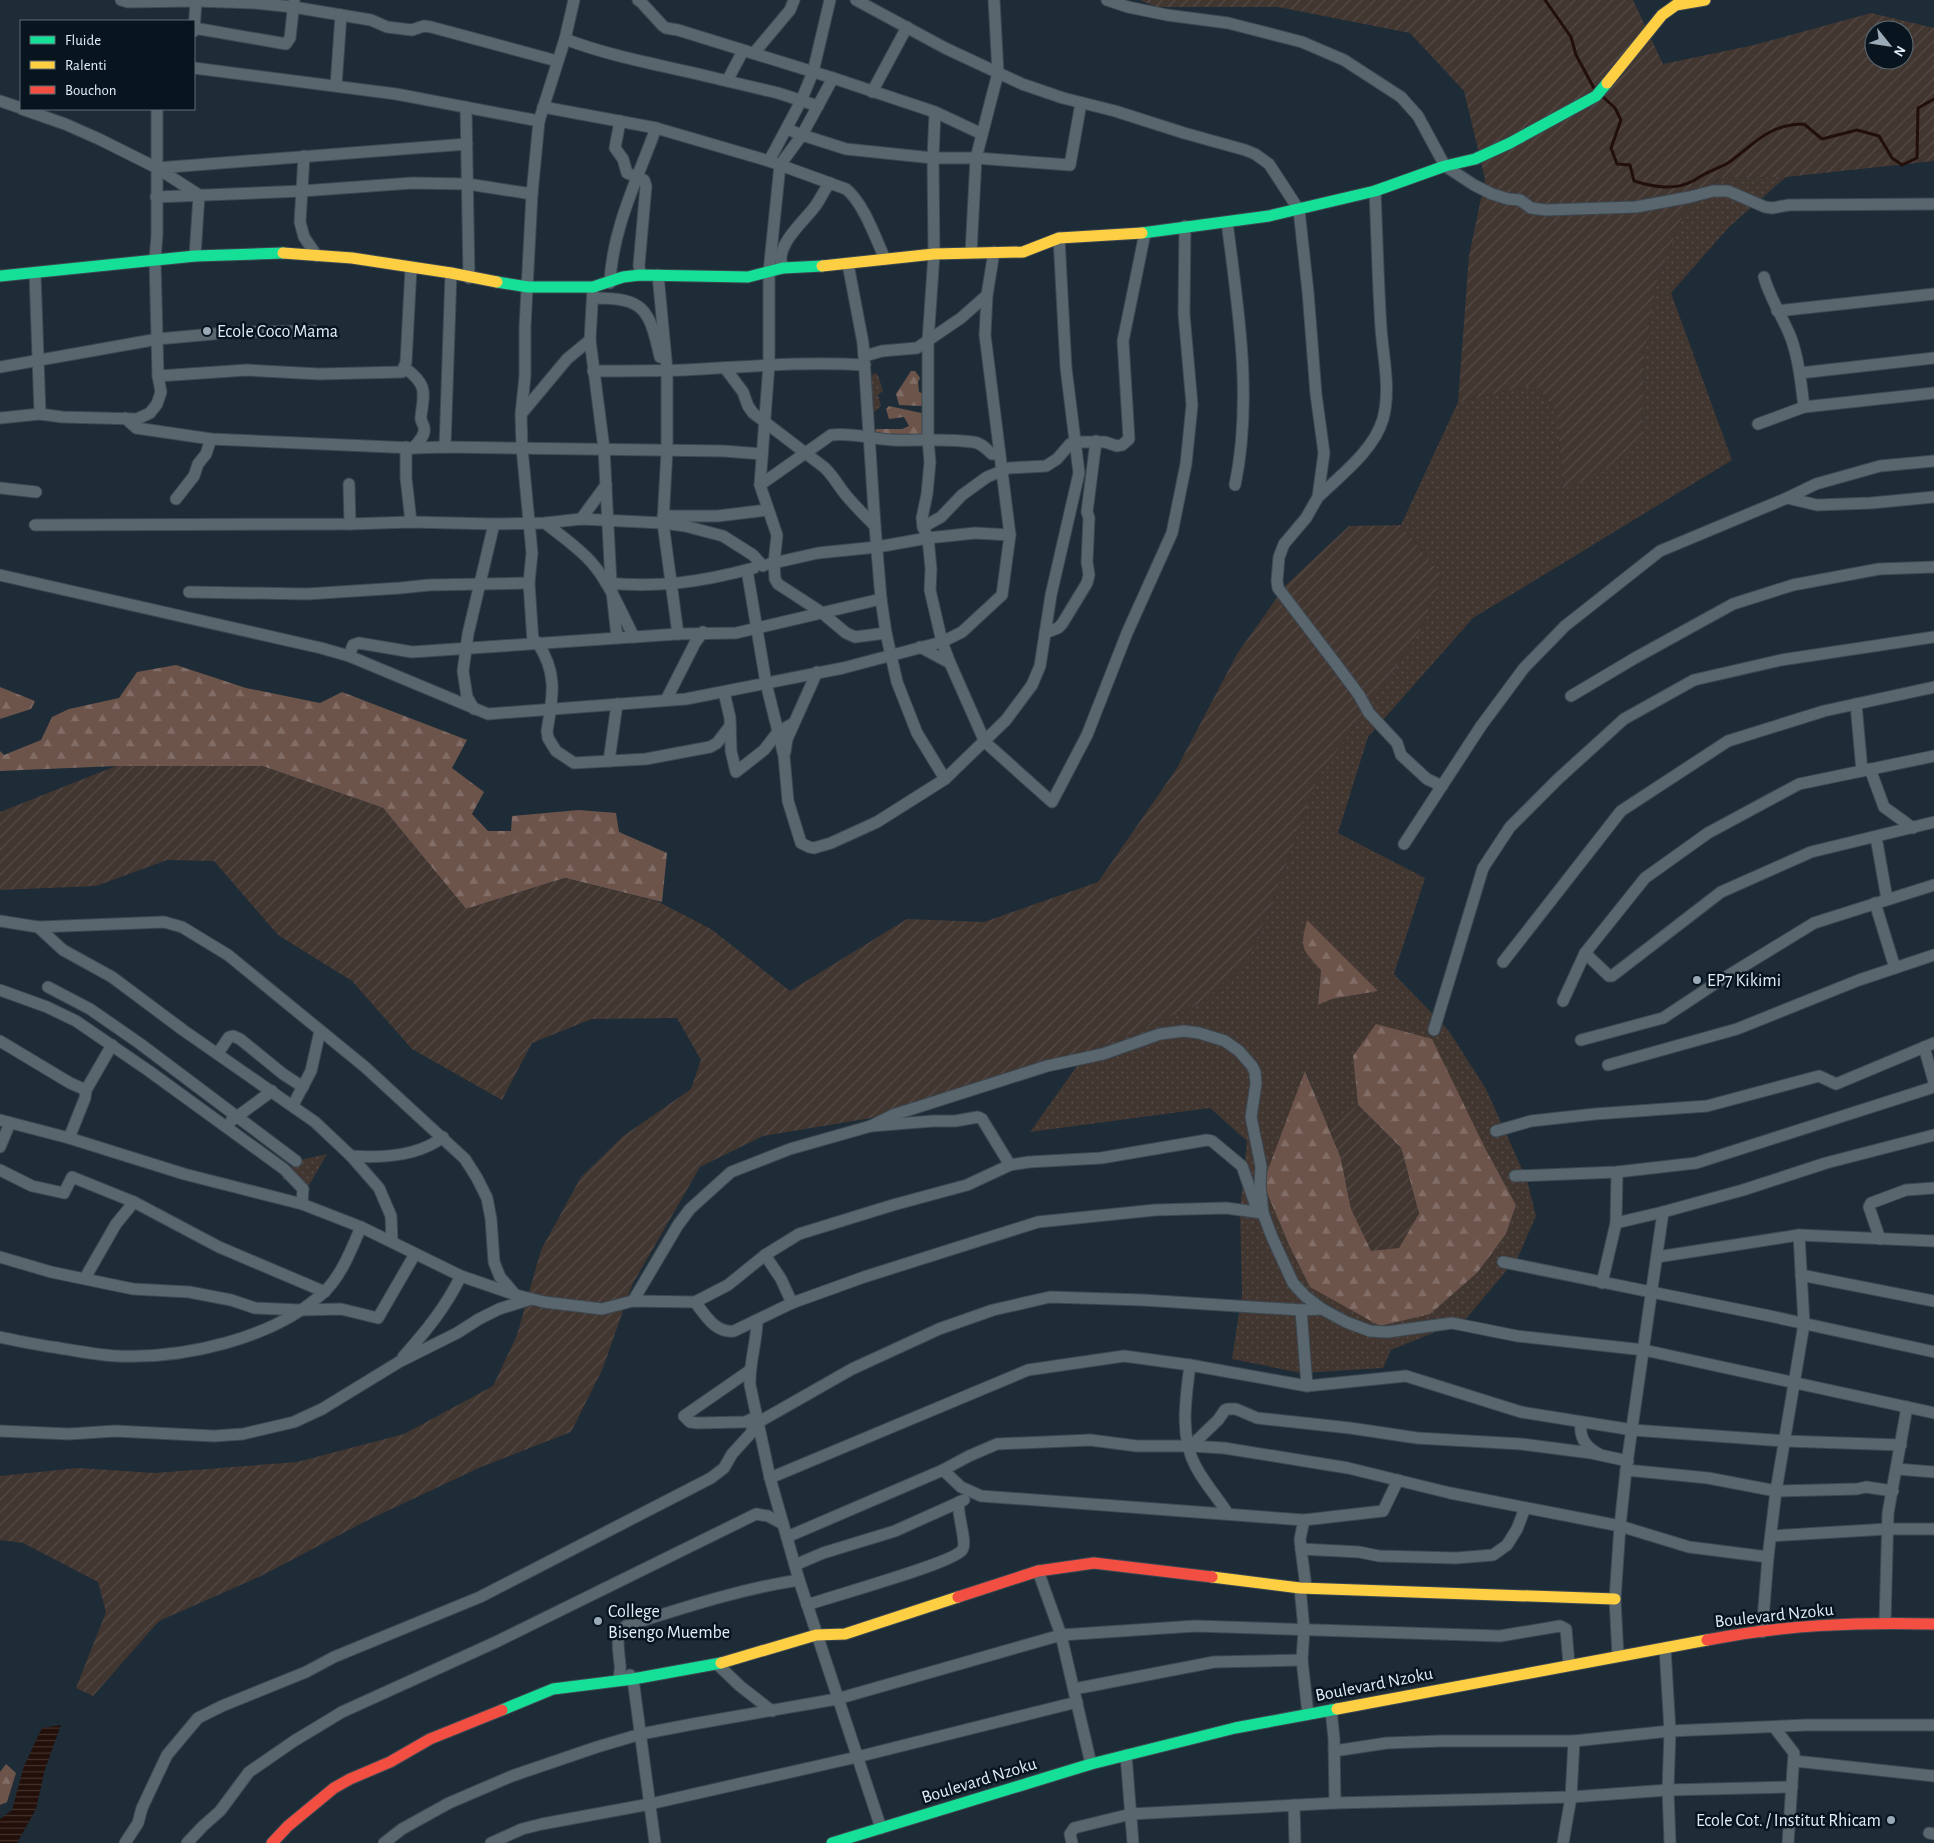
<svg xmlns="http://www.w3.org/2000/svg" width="1934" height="1843" viewBox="0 0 1934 1843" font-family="'Alegreya Sans',sans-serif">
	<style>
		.grass { fill: url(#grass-dots); fill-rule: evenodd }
		.forest { fill: url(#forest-firs) }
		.garden { fill: url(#garden-furrows); fill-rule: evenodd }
		.water { fill: url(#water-rules) }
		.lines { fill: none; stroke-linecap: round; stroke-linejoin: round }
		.stream { stroke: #220f09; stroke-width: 3 }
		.street-casing { stroke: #3c4852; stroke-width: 13 }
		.fast-casing { stroke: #3c4852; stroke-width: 13 }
		.slow-casing { stroke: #3c4852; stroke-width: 13 }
		.jam-casing { stroke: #3c4852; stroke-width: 13 }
		.street { stroke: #59666e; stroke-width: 11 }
		.fast { stroke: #16e098; stroke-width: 11 }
		.slow { stroke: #ffcf43; stroke-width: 11 }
		.jam { stroke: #f24e42; stroke-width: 11 }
		.poi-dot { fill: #9aaab6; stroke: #09151e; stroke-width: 2 }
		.labels { text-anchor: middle; stroke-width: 5; stroke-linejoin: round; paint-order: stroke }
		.poi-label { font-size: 18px; fill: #deeefb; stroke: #09151e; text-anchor: start }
		.street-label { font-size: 18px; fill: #deeefb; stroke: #09151e }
	</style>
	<defs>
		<pattern id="grass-dots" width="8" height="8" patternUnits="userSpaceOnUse" patternTransform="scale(1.25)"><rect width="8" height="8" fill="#423631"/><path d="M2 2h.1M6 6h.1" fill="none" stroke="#544a46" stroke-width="1.8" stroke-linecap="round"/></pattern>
		<pattern id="forest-firs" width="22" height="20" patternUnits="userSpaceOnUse" patternTransform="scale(1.25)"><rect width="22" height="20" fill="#6c544b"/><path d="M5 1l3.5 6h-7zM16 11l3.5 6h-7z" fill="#816d66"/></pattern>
		<pattern id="garden-furrows" width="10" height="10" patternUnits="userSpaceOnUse" patternTransform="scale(1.25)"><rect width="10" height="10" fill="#423631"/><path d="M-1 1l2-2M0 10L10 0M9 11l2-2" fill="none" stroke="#544a46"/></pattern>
		<pattern id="water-rules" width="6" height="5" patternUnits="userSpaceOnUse" patternTransform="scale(1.25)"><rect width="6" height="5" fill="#220f09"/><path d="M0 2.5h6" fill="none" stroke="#42322e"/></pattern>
	</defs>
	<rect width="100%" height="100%" fill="#1d2c37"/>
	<g class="grass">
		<path d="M1786,177L1729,227L1671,293L1732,460L1473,618L1368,737L1338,833L1425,878L1394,974L1449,1031L1486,1089L1527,1180L1536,1216L1518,1257L1465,1320L1391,1350L1383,1368L1301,1373L1232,1359L1242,1294L1240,1210L1247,1141L1210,1108L1030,1132L1087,1052L1202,1003L1247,959L1271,906L1318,777L1383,687L1421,629L1442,575L1401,525L1458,402L1535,385L1557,411L1563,488L1642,438L1644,357L1657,281L1684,212L1720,178ZM1321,970L1378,991L1332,999L1318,1005ZM1353,1056L1485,1148L1516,1205L1506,1234L1477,1273L1430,1314L1310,1287L1289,1245L1263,1183L1306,1072L1328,1127L1358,1105Z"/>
		<path d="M875,373L878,375L883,391L878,395L881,406L872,414L871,376Z"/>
		<path d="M327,1154L308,1187L282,1179L296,1161Z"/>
	</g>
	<g class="forest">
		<path d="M911,371H915L920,378L918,382L919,392L926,395L925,404L920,406L899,405L896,394Z"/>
		<path d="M889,406L926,414L925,437L874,436L876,429H902L909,426L904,417L889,419L886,409Z"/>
		<path d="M176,665L246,688L320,703L342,692L467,740L452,768L484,792L472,814L488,831H511L512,816L579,810L616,813L619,832L667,853L662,902L565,878L466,909L383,808L262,766H116L0,771V751L4,755L41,740L52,717L69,709L119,698L137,672Z"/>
		<path d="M0,687L35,701L31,709L0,719Z"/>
		<path d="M1307,920L1378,991L1332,999L1318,1005L1321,970C1301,948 1300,948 1307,920Z"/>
		<path d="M1376,1024L1432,1039L1485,1148L1516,1205L1506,1234L1477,1273L1430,1314L1380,1326L1310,1287L1289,1245L1263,1183L1305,1071L1341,1158L1351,1209L1419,1214L1401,1148L1358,1105L1353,1056Z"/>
		<path d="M6,1764L16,1773L7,1802L0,1805V1772Z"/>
	</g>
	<g class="garden">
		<path d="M1140,0H1633L1663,64L1754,45L1871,13L1934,28V161L1786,177L1719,178L1684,212L1657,281L1644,357L1642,438L1595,478L1563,489L1557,411L1535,385L1458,402L1469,256L1485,179L1464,91L1410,33L1278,7H1157ZM1874,30H1904V60H1874Z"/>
		<path d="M1401,525L1442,575L1421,629L1383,687L1318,777L1271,906L1247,959L1202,1003L1087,1052L877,1117L763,1136L700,1167L632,1285L603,1368L571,1432L481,1467L368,1520L261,1576L159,1621L93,1696L76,1688L106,1612L98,1582L23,1543L0,1540V1476L78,1468L155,1473L297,1462L404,1434L493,1386L517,1335L541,1250L581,1177L622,1137L691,1089L701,1060L677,1018L592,1019L532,1043L502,1100L412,1049L352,981L278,935L214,861L167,860L96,886L0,890V812L116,766H262L383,808L466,909L565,878L657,901L711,929L790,991L907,919L984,922L1098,882L1177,768L1237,654L1286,585L1349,526Z"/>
		<path d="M1358,1105L1401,1148L1419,1214L1399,1248L1371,1251L1351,1209L1341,1158L1328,1127Z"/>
	</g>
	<path class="water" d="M61,1725L45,1769L36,1809L17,1843H0V1819L12,1810L24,1766L42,1728Z"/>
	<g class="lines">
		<g class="stream">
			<path d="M1545,0L1571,37L1576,55L1595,90"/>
			<path d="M1602,96L1615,108L1621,120L1611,148L1617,164L1630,165L1634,181C1654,187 1674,191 1693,181C1698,178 1702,175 1707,173C1714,169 1724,166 1731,161C1756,142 1770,124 1804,124L1822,139L1857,130L1879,136L1892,158L1902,165L1917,158L1918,108L1934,99"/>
		</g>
		<defs>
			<g id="street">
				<path d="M121,0L128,2L196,1L254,3L293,7L371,20L387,27L412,30L424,26L431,27L557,61"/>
				<path d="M638,0L641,2L663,26L666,28L678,30L833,78L935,112L982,134"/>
				<path d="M856,0L945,48L1022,84L1063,98L1115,111L1184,133L1245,150L1255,154L1269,164L1299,210L1308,292L1316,394L1324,453L1318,497L1306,518L1284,544L1279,557L1277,581L1278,588L1339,668L1359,695L1369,713L1397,743L1401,755L1427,779L1442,786"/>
				<path d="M1107,0L1128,7L1167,15L1228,23L1302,42L1344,60L1401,97L1418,116L1445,166L1474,185L1492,194L1508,199L1520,200L1531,208L1546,210L1636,207L1690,197L1713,191H1728L1765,207L1772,208L1789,205L1934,204"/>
				<path d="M194,28L286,44L290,38L294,2"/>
				<path d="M194,31L196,1"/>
				<path d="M565,39C617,59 673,67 727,81L743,51"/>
				<path d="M754,53L790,10L794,0"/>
				<path d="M194,68L396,94L539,121"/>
				<path d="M833,78L802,135L780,165L769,272V364L760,485L777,535L774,563L775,579L778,584L821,612L846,633L855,637L886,633"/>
				<path d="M727,81L778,93L818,106"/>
				<path d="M336,86L341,15"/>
				<path d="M872,92L907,27"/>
				<path d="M0,101L21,108"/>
				<path d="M466,107L469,278"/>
				<path d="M543,107L656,128L769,161L846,189C863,202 876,239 885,259"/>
				<path d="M22,109L65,124L99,139L157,168L199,195L195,256"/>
				<path d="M935,112L933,158L934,254L928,341V440L930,462L927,494L922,518L923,527L928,538L931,569L930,590L942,642L950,663L985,742L1052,802L1087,735L1127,633L1172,533L1186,464L1192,405L1184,314L1185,226"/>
				<path d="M620,121L615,148L623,159L627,173L644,180L646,186L639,265L640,275"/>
				<path d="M787,129L802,135L846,149L933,158H976L1070,165L1081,103"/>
				<path d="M304,156L300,222L304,237L317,256"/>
				<path d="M769,161L801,101L813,72L830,0"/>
				<path d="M157,168L467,144"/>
				<path d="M156,197L302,191L412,183L468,184L532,194"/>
				<path d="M1227,222C1238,308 1253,399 1235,485"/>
				<path d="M971,253L976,158L998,73L994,0"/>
				<path d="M848,264L863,343L875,526L881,599L886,633L897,682L917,733L945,779"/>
				<path d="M783,268C773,248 801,224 813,209C820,201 823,191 830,183"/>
				<path d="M35,273L40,414"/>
				<path d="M658,275L667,370V450L663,523L678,634"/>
				<path d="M1764,277C1770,299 1783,317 1791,338C1799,360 1801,384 1804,407"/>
				<path d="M610,283C612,229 638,178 656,128"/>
				<path d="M593,287L590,340L604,449L611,583L617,637"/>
				<path d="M594,298C645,298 649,309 660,357"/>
				<path d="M1777,311L1934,294"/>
				<path d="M865,356L882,351L917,348L961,318L987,295"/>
				<path d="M0,367L158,339L235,332L315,331"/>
				<path d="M405,368C428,385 424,392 421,416C420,421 423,423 424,427C426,435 418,443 413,448"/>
				<path d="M725,368L743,392L748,406L753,413L825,468C833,476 838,485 845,494C854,505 864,515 875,526"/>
				<path d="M593,371C624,371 654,371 685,370C745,367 804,361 865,365"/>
				<path d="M1800,373L1934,358"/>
				<path d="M158,376L247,370L319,374L402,372L406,362L411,268"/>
				<path d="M522,413L567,359L590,340"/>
				<path d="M0,418L40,414L62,417L137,419L150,413L157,404L161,392L158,376L155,260L157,235V109"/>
				<path d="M125,418L136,428L211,439L413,448L445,447L724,451L762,454"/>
				<path d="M1758,424L1804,407L1934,393"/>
				<path d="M406,447V478L411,522"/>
				<path d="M445,447L451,273"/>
				<path d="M349,484L350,524"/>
				<path d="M760,485L831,435C852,432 871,439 892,440C919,441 946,438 973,442C982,443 986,449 992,454H999"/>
				<path d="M0,488L36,492"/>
				<path d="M1318,497C1341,475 1374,450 1383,419C1391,389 1383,357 1381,328C1378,282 1377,237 1375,191"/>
				<path d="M1787,498L1817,505L1871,503L1934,497"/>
				<path d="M176,499L194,476L198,464L206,454L211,439"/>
				<path d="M663,516H718L767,510"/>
				<path d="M581,519L606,485"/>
				<path d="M545,523C561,536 578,547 592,563C610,584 621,612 634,637"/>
				<path d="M35,525L350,524L411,522L494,524L545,523L581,519L663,523L685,526L723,536L753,555L763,566"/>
				<path d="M923,527L941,517L962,495L987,477L1009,468L1046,466L1057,459L1070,444L1075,442H1105L1117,446L1122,445L1129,439L1123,341L1145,233"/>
				<path d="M769,564L818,553L877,547L928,538L975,533L1010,535"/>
				<path d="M747,570L766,683L784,756L788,801L801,843L809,847L814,848L831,843L877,822L945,779L1006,720L1032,685L1040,666L1051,595L1079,473L1066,368L1059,238"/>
				<path d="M0,575L321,648L349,656L488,714L686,699L843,668L942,642L962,632L1002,595L1010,535L985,335L987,295L994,252"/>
				<path d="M606,583C660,588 701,582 754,568"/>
				<path d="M189,592L307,594L400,588L429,585L529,583"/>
				<path d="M1045,633L1058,628L1062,624L1087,583L1089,575L1087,562L1089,518L1087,512L1096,441"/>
				<path d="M533,642L529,583L532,553L522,448L521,414L525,376V327L532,194L539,121L565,39L574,0"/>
				<path d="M537,642C558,673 553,696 547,731L548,738L556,751L574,763L646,759L710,747L717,743L730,726"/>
				<path d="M920,647L950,663"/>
				<path d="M349,656L353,645L359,643L412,652L678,634L736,633L881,599"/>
				<path d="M724,692L730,718L731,751L736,772L764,750L778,732L794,723"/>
				<path d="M1571,696L1635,658L1733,604L1793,585L1879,569L1934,567"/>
				<path d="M666,700L695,643L703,632"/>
				<path d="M1856,704L1862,771"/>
				<path d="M474,709L467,697L463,671L468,634L494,524"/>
				<path d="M785,752L787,739L817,672"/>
				<path d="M609,761L617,704"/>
				<path d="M1870,769L1884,807L1913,828"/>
				<path d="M1876,837L1887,899"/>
				<path d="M1404,844L1481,726L1524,668L1565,626L1660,551L1787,498L1816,484L1880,466L1934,461"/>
				<path d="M1875,903L1895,968"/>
				<path d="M0,921L38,927L164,922L182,927L228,955L365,1067L465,1159L477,1178L487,1198L491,1219L494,1262L500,1277L513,1292"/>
				<path d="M38,927L63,950L112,977L183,1030L315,1122L351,1156L379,1188L391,1216L392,1242"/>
				<path d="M1585,953L1609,976H1612L1721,892L1811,852L1934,822"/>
				<path d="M1503,962L1621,811L1728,741L1824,711L1934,687"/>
				<path d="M48,987L90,1009L139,1043L296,1161"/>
				<path d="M0,990L47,1007L76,1021L149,1071L284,1169L303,1189L302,1204"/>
				<path d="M1563,1001L1585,953L1645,878L1708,833L1799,784L1934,756"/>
				<path d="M1434,1030L1483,868L1510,827L1558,779L1624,719L1694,680L1781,660L1934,637"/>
				<path d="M1581,1040L1663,1018L1716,983L1814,923L1934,885"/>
				<path d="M0,1041L70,1083L86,1090"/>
				<path d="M1924,1047L1934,1082"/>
				<path d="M218,1053L229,1037L233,1036L240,1039L283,1074L303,1087"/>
				<path d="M1608,1065L1737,1029L1859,980L1934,955"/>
				<path d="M293,1105L311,1071L320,1031"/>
				<path d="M0,1120L69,1138L184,1174L302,1204L361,1227L461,1276L516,1295L544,1302L602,1309L633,1301L695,1302L728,1285L765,1255L799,1234L893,1205L967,1185L1010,1165L1029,1162L1101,1158L1207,1140L1212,1141L1242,1166L1258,1212"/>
				<path d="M231,1121L272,1091"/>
				<path d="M871,1126L893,1115L1022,1074L1047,1066L1103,1054L1160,1034L1184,1031L1199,1033L1225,1041L1239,1051L1252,1066L1255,1072L1256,1084L1251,1117L1261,1166L1260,1185L1263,1213L1272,1237L1293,1283L1305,1296L1322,1309L1346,1322L1370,1331L1387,1332L1452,1323L1517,1336L1644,1350L1934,1413"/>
				<path d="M1496,1131L1531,1121L1595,1114L1707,1106L1819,1076L1836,1084L1934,1043"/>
				<path d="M69,1138L85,1098L86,1090L112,1045"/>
				<path d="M0,1147L10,1123"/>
				<path d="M351,1156C380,1158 419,1156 443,1137"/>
				<path d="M0,1170L32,1186L64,1193L72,1177L134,1202L219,1247L325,1292"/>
				<path d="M1515,1176L1617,1172L1696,1163L1934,1087"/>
				<path d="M1616,1223L1663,1212L1743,1190L1826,1163L1934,1135"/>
				<path d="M1880,1239L1869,1207L1871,1203L1906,1190L1934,1188"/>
				<path d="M765,1255L781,1279L792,1303"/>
				<path d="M0,1257L51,1272L133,1289L189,1292L231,1300L255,1308L300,1310L341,1309L378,1318L415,1254"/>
				<path d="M1657,1257L1799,1235L1934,1241"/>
				<path d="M1503,1262L1770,1316L1934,1352"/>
				<path d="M1801,1275L1934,1301"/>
				<path d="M85,1278L116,1224L134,1202"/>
				<path d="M1602,1283L1616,1223L1617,1172"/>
				<path d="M633,1301L678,1225L690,1209L731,1172L790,1149L871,1126L933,1121H955L978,1117L982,1119L1010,1165"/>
				<path d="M695,1302C706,1316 715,1333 734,1331L792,1303L864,1277L1038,1222L1155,1210L1226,1208L1263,1213"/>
				<path d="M1301,1310L1307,1386"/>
				<path d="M757,1320C757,1342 749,1363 750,1385L770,1478L799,1580L881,1828"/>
				<path d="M0,1337C17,1341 35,1344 52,1347C74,1350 95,1355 117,1356C183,1359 273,1339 323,1293C341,1277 352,1248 361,1227"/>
				<path d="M403,1357C427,1330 445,1308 461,1276"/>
				<path d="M1190,1365C1186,1397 1179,1436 1196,1467C1205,1484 1218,1498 1228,1514"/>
				<path d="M749,1371L684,1416L690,1422L697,1423L745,1422L756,1417"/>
				<path d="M1581,1422C1579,1437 1585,1447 1599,1454"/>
				<path d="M757,1423L852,1369L939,1329L993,1310L1050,1297L1143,1300L1301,1310L1322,1309"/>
				<path d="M0,1431L69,1434L115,1431L214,1436L243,1434L294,1422L322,1409L399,1362L457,1333L479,1319L499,1309L531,1299"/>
				<path d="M1191,1446L1218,1420L1225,1410L1228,1409H1236L1257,1418L1350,1428L1417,1438L1521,1444L1591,1453L1628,1461"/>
				<path d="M1897,1469L1934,1472"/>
				<path d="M943,1470L961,1487L981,1496L1304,1520L1383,1511L1398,1480"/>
				<path d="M1626,1470L1708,1478L1776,1491L1857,1489L1866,1487L1893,1491"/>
				<path d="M770,1478L1028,1370L1124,1356L1190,1365L1307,1386L1406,1376L1521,1412L1633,1430L1785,1441L1901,1445"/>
				<path d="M1304,1520L1300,1539L1301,1549L1306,1587"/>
				<path d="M1771,1536L1887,1529H1934"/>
				<path d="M787,1537L943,1470L969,1456L997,1444L1090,1440L1137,1446H1191L1224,1448L1348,1468L1450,1493L1620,1526L1689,1547L1768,1557"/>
				<path d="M1301,1549L1359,1552L1379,1556L1456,1558L1493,1555L1507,1545L1517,1529L1525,1508"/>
				<path d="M795,1565L823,1553L895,1531L964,1500"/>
				<path d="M1038,1571L1061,1635L1091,1764"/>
				<path d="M1300,1588L1304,1629L1302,1660L1308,1714"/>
				<path d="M807,1605C829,1597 954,1563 962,1550C968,1543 956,1512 959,1502"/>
				<path d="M1885,1623L1888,1513L1907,1407"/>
				<path d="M1762,1632L1768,1557L1776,1491L1804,1324L1799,1235"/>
				<path d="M1665,1648L1670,1731L1668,1790L1670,1843"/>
				<path d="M1618,1656L1615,1599L1620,1526L1626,1470L1663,1212"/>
				<path d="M717,1664L740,1686L772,1711"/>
				<path d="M630,1675L633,1679L655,1843"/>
				<path d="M619,1680C619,1675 621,1669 620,1664C619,1652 614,1634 626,1626C683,1608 740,1589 799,1580"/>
				<path d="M1074,1689L1214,1662L1302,1660"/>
				<path d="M1331,1710L1334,1739L1335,1803"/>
				<path d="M1774,1727L1794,1753L1788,1843"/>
				<path d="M1334,1751L1387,1743L1441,1741H1574L1670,1731L1806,1725H1934"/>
				<path d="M1126,1755L1133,1843"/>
				<path d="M1795,1761L1934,1776"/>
				<path d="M1294,1805L1295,1843"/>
				<path d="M1929,1833L1934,1834"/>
				<path d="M125,1843L138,1823L142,1808L167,1755L198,1718L222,1706L306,1672L334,1657L480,1597L711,1478L724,1468L732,1454L752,1432V1420"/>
				<path d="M187,1843L203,1826L220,1811L249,1772L294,1741L342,1712L496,1642L756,1514L768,1516L783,1524"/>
				<path d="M384,1843L402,1829L449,1803L512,1776L597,1747L641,1734L693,1724L837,1699L1061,1635L1195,1626L1500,1636L1560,1626L1566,1629L1569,1665"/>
				<path d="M491,1843L522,1829L542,1824L650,1804L857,1757L1077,1702"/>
				<path d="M1072,1843L1070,1834L1074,1828L1131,1814L1335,1803L1571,1797L1668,1790L1792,1787"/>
				<path d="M1563,1843L1571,1797L1574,1741"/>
			</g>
			<g id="fast">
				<path d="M1142,233L1269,216L1375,191L1445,166L1475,159L1510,143L1596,96L1607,83"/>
				<path d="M0,276L195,256L283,253"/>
				<path d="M497,282L528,287H593L623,277L640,275L748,277L783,268L822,266"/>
				<path d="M502,1710L553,1689L633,1679L721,1663"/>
				<path d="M832,1843L1091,1764L1235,1728L1337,1709"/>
			</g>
			<g id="slow">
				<path d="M1607,83L1662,15L1676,5L1705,0"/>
				<path d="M283,253L352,258L451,273L497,282"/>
				<path d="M822,266L934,254L1023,252L1059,238L1142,233"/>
				<path d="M1212,1577L1300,1588L1615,1599"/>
				<path d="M721,1663L816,1635L845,1634L958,1597"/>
				<path d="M1337,1709L1707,1640"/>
			</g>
			<g id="jam">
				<path d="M958,1597L1038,1571L1094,1563L1212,1577"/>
				<path d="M1707,1640C1784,1625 1856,1622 1934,1624"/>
				<path d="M272,1843L288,1826L334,1788L350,1779L390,1762L430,1739L502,1710"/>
			</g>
		</defs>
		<use href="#street" class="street-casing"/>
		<use href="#fast" class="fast-casing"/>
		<use href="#slow" class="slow-casing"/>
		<use href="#jam" class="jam-casing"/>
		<use href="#street" class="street"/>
		<use href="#fast" class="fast"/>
		<use href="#slow" class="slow"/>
		<use href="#jam" class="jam"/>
	</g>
	<g class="poi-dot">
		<circle cx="207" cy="331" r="5"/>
		<circle cx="1697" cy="980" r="5"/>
		<circle cx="598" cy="1621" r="5"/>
		<circle cx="1891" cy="1820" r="5"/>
	</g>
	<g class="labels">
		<g class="poi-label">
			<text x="217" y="337">Ecole Coco Mama</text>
			<text x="1707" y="986">EP7 Kikimi</text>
			<text x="608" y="1617">College<tspan x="608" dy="21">Bisengo Muembe</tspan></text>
			<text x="1881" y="1826" text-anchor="end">Ecole Cot. / Institut Rhicam</text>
		</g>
		<g class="street-label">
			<text transform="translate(1774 1615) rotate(-6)" y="6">Boulevard Nzoku</text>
			<text transform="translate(1374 1684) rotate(-11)" y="6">Boulevard Nzoku</text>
			<text transform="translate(979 1780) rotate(-17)" y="6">Boulevard Nzoku</text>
		</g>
	</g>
	<rect x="20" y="20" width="175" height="90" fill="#09151e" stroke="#5e6c76"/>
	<rect x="30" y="36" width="25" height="8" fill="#16e098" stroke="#5e6c76"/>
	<text x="65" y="45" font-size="15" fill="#deeefb">Fluide</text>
	<rect x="30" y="61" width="25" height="8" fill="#ffcf43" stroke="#5e6c76"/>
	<text x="65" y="70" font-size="15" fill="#deeefb">Ralenti</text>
	<rect x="30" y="86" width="25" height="8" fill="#f24e42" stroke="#5e6c76"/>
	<text x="65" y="95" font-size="15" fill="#deeefb">Bouchon</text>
	<g transform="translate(1889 45) rotate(120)"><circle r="24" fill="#09151e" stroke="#5e6c76"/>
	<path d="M0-4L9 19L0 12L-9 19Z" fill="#9aaab6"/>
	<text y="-8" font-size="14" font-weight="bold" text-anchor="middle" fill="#deeefb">N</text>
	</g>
</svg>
